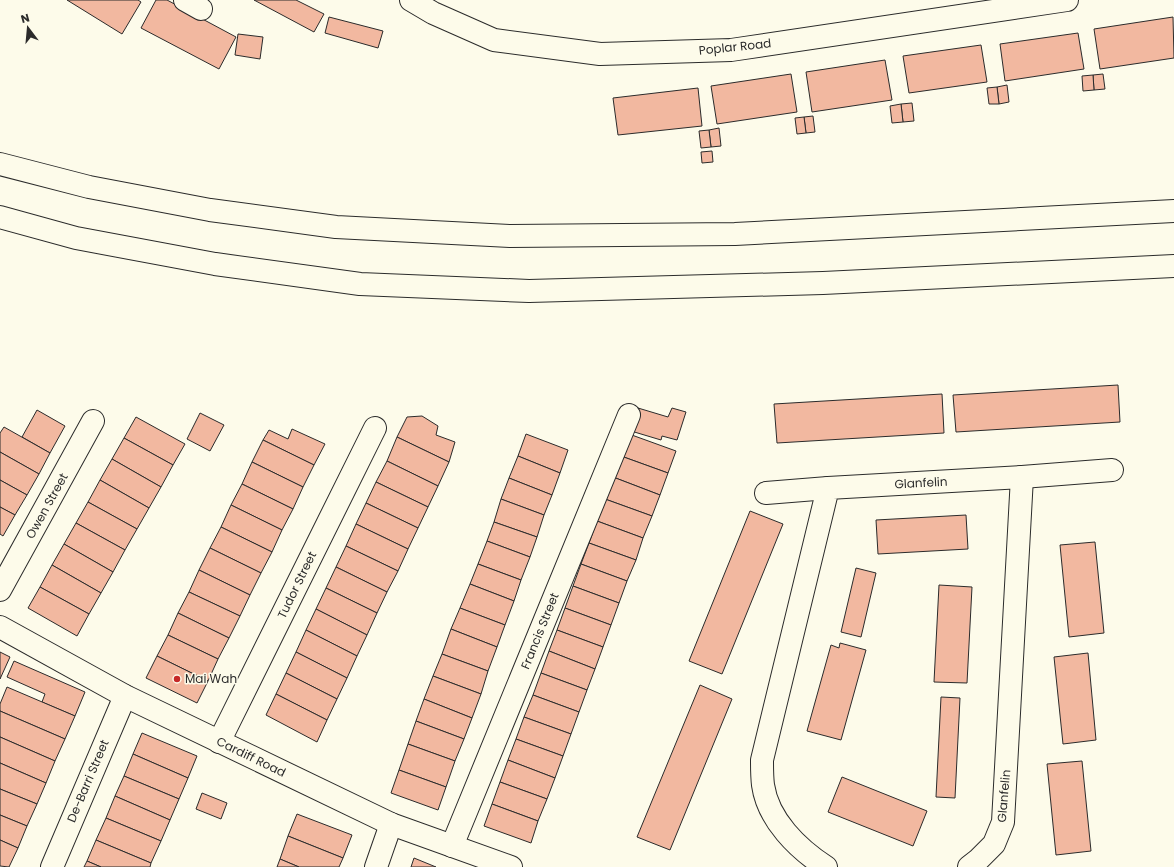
<svg xmlns="http://www.w3.org/2000/svg" width="1174" height="867" viewBox="0 0 1174 867" font-family="Poppins,sans-serif">
	<style>
		.building { fill: #f2b8a0; stroke: #2b2b2b }
		.lines { fill: none; stroke-linecap: round; stroke-linejoin: round }
		.minor-casing { stroke: #2b2b2b; stroke-width: 24 }
		.major-casing { stroke: #2b2b2b; stroke-width: 24 }
		.highway-casing { stroke: #2b2b2b; stroke-width: 24 }
		.minor { stroke: #fdfbea; stroke-width: 22 }
		.major { stroke: #fdfbea; stroke-width: 22 }
		.highway { stroke: #fdfbea; stroke-width: 22 }
		.poi-dot { fill: #c62828; stroke: #fdfbea; stroke-width: 1.5 }
		.labels { text-anchor: middle; stroke-width: 3; stroke-linejoin: round; paint-order: stroke }
		.street-label { font-size: 12px; fill: #2b2b2b; stroke: #fdfbea }
		.poi-label { font-size: 12px; fill: #2b2b2b; stroke: #fdfbea; text-anchor: start }
	</style>
	<rect width="100%" height="100%" fill="#fdfbea"/>
	<g class="building">
		<path d="M67,0H138L141,2L122,34Z"/>
		<path d="M156,0H167L236,37L219,69L141,28Z"/>
		<path d="M254,0H296L324,14L314,32Z"/>
		<path d="M329,17L383,31L378,48L325,33Z"/>
		<path d="M1173,17L1174,58L1100,69L1094,29Z"/>
		<path d="M1078,33L1084,69L1005,81L1000,44Z"/>
		<path d="M238,34L263,37L260,59L235,55Z"/>
		<path d="M981,45L987,82L909,93L903,56Z"/>
		<path d="M885,60L892,100L812,112L806,72Z"/>
		<path d="M791,74L797,112L717,124L711,86Z"/>
		<path d="M1103,74L1105,89L1094,90L1093,75Z"/>
		<path d="M1093,75L1094,90L1083,91L1082,76Z"/>
		<path d="M1007,85L1009,102L999,104L997,87Z"/>
		<path d="M997,87L999,104H989L987,88Z"/>
		<path d="M698,88L702,126L618,135L613,98Z"/>
		<path d="M912,103L914,121L903,122L901,104Z"/>
		<path d="M901,104L903,122L892,123L890,106Z"/>
		<path d="M813,116L815,132L806,133L804,117Z"/>
		<path d="M804,117L806,133L797,134L795,118Z"/>
		<path d="M719,128L721,146L711,147L709,130Z"/>
		<path d="M709,130L711,147L701,148L699,131Z"/>
		<path d="M712,151L713,162L702,163L701,152Z"/>
		<path d="M1118,385L1120,422L956,432L953,395Z"/>
		<path d="M942,394L944,433L777,443L774,404Z"/>
		<path d="M638,408L668,417L672,408L686,412L677,440L662,436L661,440L631,431Z"/>
		<path d="M37,410L65,426L50,453L22,437Z"/>
		<path d="M200,413L224,425L210,451L187,439Z"/>
		<path d="M422,416L438,426L436,435L455,442L449,462L397,437L407,417Z"/>
		<path d="M136,417L185,444L173,465L124,438Z"/>
		<path d="M4,427L50,453L39,474L0,452V433Z"/>
		<path d="M292,429L325,444L314,465L263,440L269,430L288,439Z"/>
		<path d="M526,434L568,450L560,473L518,456Z"/>
		<path d="M629,434L676,451L668,473L621,456Z"/>
		<path d="M397,437L449,462L438,486L387,461Z"/>
		<path d="M124,438L173,465L161,487L112,459Z"/>
		<path d="M263,440L314,465L303,487L252,462Z"/>
		<path d="M0,452L39,474L27,495L0,480Z"/>
		<path d="M518,456L560,473L552,495L509,478Z"/>
		<path d="M621,456L668,473L660,495L613,477Z"/>
		<path d="M112,459L161,487L149,508L100,480Z"/>
		<path d="M387,461L438,486L428,507L376,482Z"/>
		<path d="M252,462L303,487L293,509L242,484Z"/>
		<path d="M613,477L660,495L652,516L605,499Z"/>
		<path d="M509,478L552,495L544,515L501,499Z"/>
		<path d="M0,480L27,495L15,515L0,507Z"/>
		<path d="M100,480L149,508L137,529L88,502Z"/>
		<path d="M376,482L428,507L418,528L366,503Z"/>
		<path d="M242,484L293,509L282,530L231,505Z"/>
		<path d="M501,499L544,515L537,537L494,522Z"/>
		<path d="M605,499L652,516L643,538L597,521Z"/>
		<path d="M88,502L137,529L125,550L76,523Z"/>
		<path d="M366,503L418,528L408,549L356,524Z"/>
		<path d="M231,505L282,530L272,552L221,527Z"/>
		<path d="M0,507L15,515L3,536L0,534Z"/>
		<path d="M750,511L783,524L722,674L689,661Z"/>
		<path d="M966,515L968,549L878,554L876,520Z"/>
		<path d="M597,521L643,538L636,560L589,543Z"/>
		<path d="M494,522L537,537L530,557L487,541Z"/>
		<path d="M76,523L125,550L113,572L64,544Z"/>
		<path d="M356,524L408,549L398,571L346,546Z"/>
		<path d="M221,527L272,552L261,573L210,548Z"/>
		<path d="M487,541L530,557L521,580L478,564Z"/>
		<path d="M1095,542L1104,633L1069,637L1060,545Z"/>
		<path d="M589,543L636,560L627,581L581,564Z"/>
		<path d="M64,544L113,572L101,593L52,565Z"/>
		<path d="M346,546L398,571L387,592L336,567Z"/>
		<path d="M210,548L261,573L250,595L199,570Z"/>
		<path d="M478,564L521,580L514,601L470,584Z"/>
		<path d="M581,564L627,581L619,603L573,586Z"/>
		<path d="M52,565L101,593L89,614L40,587Z"/>
		<path d="M336,567L387,592L377,613L326,588Z"/>
		<path d="M856,568L876,573L861,637L841,632Z"/>
		<path d="M199,570L250,595L240,616L189,592Z"/>
		<path d="M470,584L514,601L505,625L460,608Z"/>
		<path d="M939,585L972,587L967,683L934,682Z"/>
		<path d="M573,586L619,603L611,625L565,608Z"/>
		<path d="M40,587L89,614L77,636L28,608Z"/>
		<path d="M326,588L377,613L367,635L316,609Z"/>
		<path d="M189,592L240,616L229,638L178,613Z"/>
		<path d="M460,608L505,625L497,647L451,629Z"/>
		<path d="M565,608L611,625L603,647L557,630Z"/>
		<path d="M316,609L367,635L357,656L306,630Z"/>
		<path d="M178,613L229,638L218,659L168,635Z"/>
		<path d="M451,629L497,647L488,671L442,654Z"/>
		<path d="M306,630L357,656L347,678L296,652Z"/>
		<path d="M557,630L603,647L595,669L549,651Z"/>
		<path d="M168,635L218,659L208,681L157,656Z"/>
		<path d="M840,643L866,650L841,740L807,731L831,645L839,648Z"/>
		<path d="M549,651L595,669L587,690L541,673Z"/>
		<path d="M0,652L10,657L0,679Z"/>
		<path d="M296,652L347,678L337,699L286,673Z"/>
		<path d="M1088,653L1096,740L1063,744L1054,657Z"/>
		<path d="M442,654L488,671L481,694L433,676Z"/>
		<path d="M157,656L208,681L197,703L146,678Z"/>
		<path d="M14,661L85,692L75,716L42,702L45,694L7,677Z"/>
		<path d="M286,673L337,699L327,720L276,694Z"/>
		<path d="M541,673L587,690L579,712L533,695Z"/>
		<path d="M433,676L481,694L472,718L424,699Z"/>
		<path d="M700,685L732,699L670,850L637,837Z"/>
		<path d="M7,687L75,716L65,739L0,711V704Z"/>
		<path d="M276,694L327,720L317,742L266,715Z"/>
		<path d="M533,695L579,712L571,734L524,717Z"/>
		<path d="M941,697L960,698L955,798L936,797Z"/>
		<path d="M424,699L472,718L464,739L416,721Z"/>
		<path d="M0,711L65,739L55,761L0,737Z"/>
		<path d="M524,717L571,734L563,756L516,739Z"/>
		<path d="M416,721L464,739L455,761L408,744Z"/>
		<path d="M142,733L197,756L188,778L133,754Z"/>
		<path d="M0,737L55,761L46,783L0,763Z"/>
		<path d="M516,739L563,756L555,778L508,760Z"/>
		<path d="M408,744L455,761L446,787L399,770Z"/>
		<path d="M133,754L188,778L179,799L124,776Z"/>
		<path d="M508,760L555,778L547,799L500,782Z"/>
		<path d="M1082,761L1091,851L1056,855L1047,764Z"/>
		<path d="M0,763L46,783L37,804L0,789Z"/>
		<path d="M399,770L446,787L438,810L391,793Z"/>
		<path d="M124,776L179,799L170,820L115,796Z"/>
		<path d="M842,777L927,811L913,846L828,812Z"/>
		<path d="M500,782L547,799L538,821L492,804Z"/>
		<path d="M0,789L37,804L27,826L0,815Z"/>
		<path d="M202,793L227,803L221,819L196,809Z"/>
		<path d="M115,796L170,820L161,841L106,818Z"/>
		<path d="M492,804L538,821L531,843L484,826Z"/>
		<path d="M297,814L352,835L343,858L288,836Z"/>
		<path d="M0,815L27,826L18,848L0,840Z"/>
		<path d="M106,818L161,841L151,863L96,840Z"/>
		<path d="M288,836L343,858L339,867H299L280,859Z"/>
		<path d="M0,840L18,848L9,867L0,866Z"/>
		<path d="M96,840L151,863L150,867H101L87,861Z"/>
		<path d="M414,858L436,867H411Z"/>
		<path d="M280,859L299,867H277Z"/>
		<path d="M87,861L101,867H84Z"/>
	</g>
	<g class="lines">
		<defs>
			<g id="minor">
				<path d="M185,0L201,9"/>
				<path d="M411,0L433,13L494,40L600,54L731,50L1067,0"/>
				<path d="M1022,477L1112,470"/>
				<path d="M766,493L828,488"/>
				<path d="M0,590L93,421"/>
				<path d="M219,742L375,428"/>
				<path d="M452,846L629,415"/>
				<path d="M52,867L125,696"/>
				<path d="M376,867L391,824"/>
				<path d="M826,867C798,849 768,820 763,785C762,777 762,769 762,760L828,488L1022,477L1003,822L994,844L978,860L969,867"/>
			</g>
			<path id="major" d="M0,627L125,696L391,824L511,867"/>
			<g id="highway">
				<path d="M0,164L89,187L210,210L336,227L510,236L735,234L1174,211"/>
				<path d="M0,217L76,238L215,264L360,284L529,291L823,283L1174,266"/>
			</g>
		</defs>
		<use href="#minor" class="minor-casing"/>
		<use href="#major" class="major-casing"/>
		<use href="#highway" class="highway-casing"/>
		<use href="#minor" class="minor"/>
		<use href="#major" class="major"/>
		<use href="#highway" class="highway"/>
	</g>
	<circle class="poi-dot" cx="177" cy="679" r="4"/>
	<g class="labels">
		<g class="street-label">
			<text transform="translate(735 47) rotate(-6)" y="4">Poplar Road</text>
			<text transform="translate(921 483) rotate(-3)" y="4">Glanfelin</text>
			<text transform="translate(47 506) rotate(-61)" y="4">Owen Street</text>
			<text transform="translate(297 585) rotate(-64)" y="4">Tudor Street</text>
			<text transform="translate(540 631) rotate(-68)" y="4">Francis Street</text>
			<text transform="translate(251 757) rotate(26)" y="4">Cardiff Road</text>
			<text transform="translate(88 781) rotate(-67)" y="4">De-Barri Street</text>
			<text transform="translate(1004 796) rotate(-85)" y="4">Glanfelin</text>
		</g>
		<g class="poi-label">
			<text x="185" y="683">Mai Wah</text>
		</g>
	</g>
	<g transform="translate(28 28) rotate(344)" stroke="#fdfbea" stroke-width="3" paint-order="stroke">
	<path d="M0-3L7 15L0 10L-7 15Z" fill="#2b2b2b"/>
	<text y="-6" font-size="11" font-weight="bold" text-anchor="middle" fill="#2b2b2b">N</text>
	</g>
</svg>
